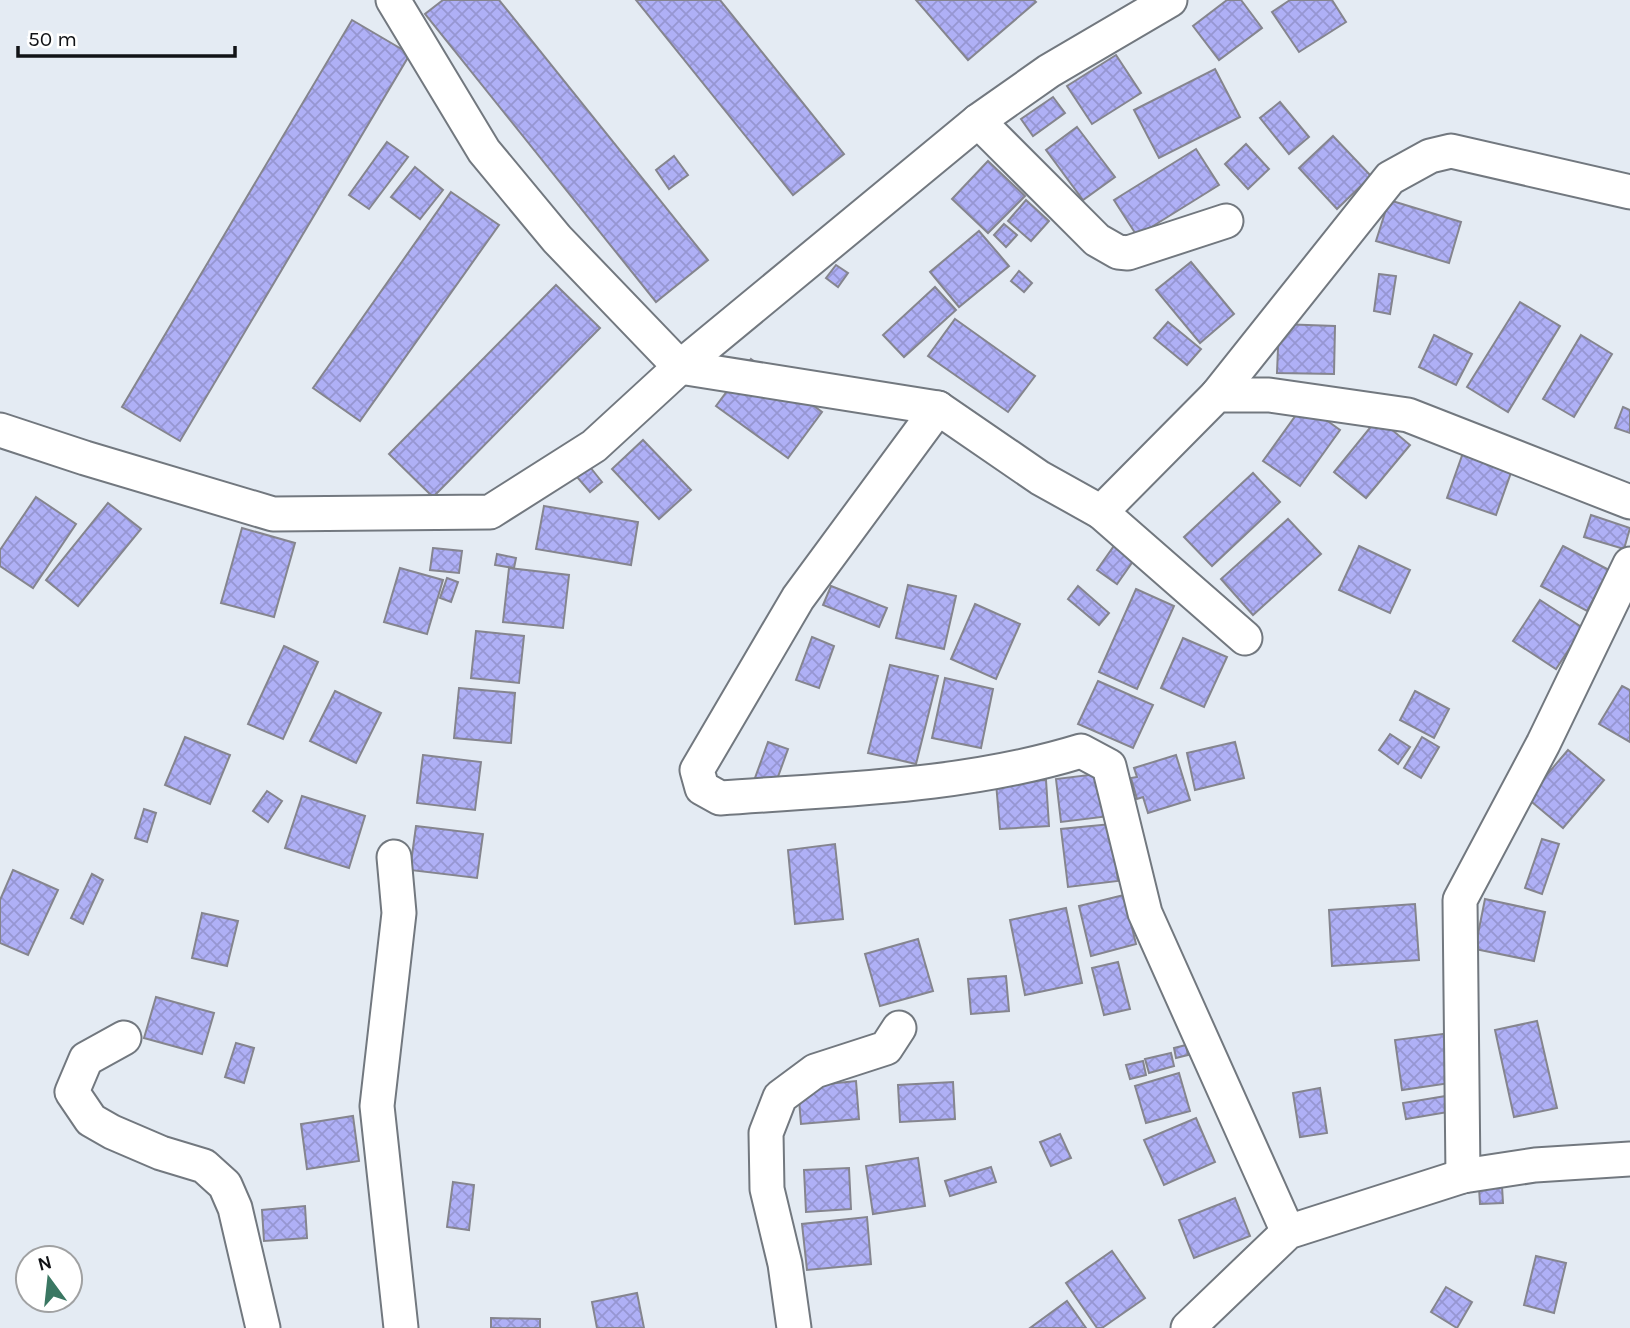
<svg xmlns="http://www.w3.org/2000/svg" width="1630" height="1328" viewBox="0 0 1630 1328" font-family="Karla,sans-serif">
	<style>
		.building { fill: url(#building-cross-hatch); stroke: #85858e; stroke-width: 2 }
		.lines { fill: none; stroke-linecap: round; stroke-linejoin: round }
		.minor-casing { stroke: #72787f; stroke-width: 37 }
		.minor { stroke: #fff; stroke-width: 33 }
	</style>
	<defs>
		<pattern id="building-cross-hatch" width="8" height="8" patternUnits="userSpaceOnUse" patternTransform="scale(1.75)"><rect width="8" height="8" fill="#afb0f6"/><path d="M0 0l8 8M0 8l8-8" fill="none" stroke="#9696d2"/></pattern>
	</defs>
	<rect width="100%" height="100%" fill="#e4ebf3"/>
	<g class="building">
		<path d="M443,0H499L708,260L656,302L425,14Z"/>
		<path d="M636,0H720L844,154L793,195Z"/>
		<path d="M916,0H1034L1036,2L968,60Z"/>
		<path d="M1227,0H1241L1262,28L1219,60L1193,26Z"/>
		<path d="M1290,0H1332L1346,22L1299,52L1272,12Z"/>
		<path d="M352,20L410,54L180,441L122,407Z"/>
		<path d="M1116,55L1141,93L1092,124L1067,86Z"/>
		<path d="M1215,69L1240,117L1159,158L1134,110Z"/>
		<path d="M1053,97L1065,113L1033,136L1021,119Z"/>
		<path d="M1280,102L1309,137L1289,154L1260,118Z"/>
		<path d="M1077,127L1115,177L1083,200L1046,150Z"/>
		<path d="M1333,136L1371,176L1337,209L1299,168Z"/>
		<path d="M387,142L408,157L369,209L349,195Z"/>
		<path d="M1246,144L1269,169L1248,189L1225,164Z"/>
		<path d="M1196,149L1219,185L1137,236L1114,200Z"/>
		<path d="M674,156L688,175L669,189L656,170Z"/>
		<path d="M988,161L1025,196L988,233L952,199Z"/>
		<path d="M415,167L443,190L420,219L391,197Z"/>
		<path d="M451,192L499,225L360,421L313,388Z"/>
		<path d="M1026,200L1049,221L1031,241L1008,221Z"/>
		<path d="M1389,200L1461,222L1449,263L1376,241Z"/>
		<path d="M1004,224L1017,235L1006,247L994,235Z"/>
		<path d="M979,231L1009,266L959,307L930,272Z"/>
		<path d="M1191,262L1234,314L1200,343L1156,290Z"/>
		<path d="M836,265L848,273L838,287L826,278Z"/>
		<path d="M1019,271L1032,283L1024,292L1011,281Z"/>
		<path d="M1379,274L1396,276L1390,314L1374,311Z"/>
		<path d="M556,285L600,328L433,497L389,454Z"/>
		<path d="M935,287L956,310L904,357L883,335Z"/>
		<path d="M1520,302L1560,326L1508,412L1467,387Z"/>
		<path d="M955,319L1035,376L1008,412L928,356Z"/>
		<path d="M1168,322L1201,349L1187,365L1154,338Z"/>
		<path d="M1279,324L1335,326L1334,374L1277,373Z"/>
		<path d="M1434,335L1472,354L1456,385L1419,367Z"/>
		<path d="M1581,335L1612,354L1574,417L1543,399Z"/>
		<path d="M751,359L822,412L788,458L716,406Z"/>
		<path d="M1304,404L1340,430L1300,486L1263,461Z"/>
		<path d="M1623,407L1630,410V433L1615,428Z"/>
		<path d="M1378,418L1410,445L1366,498L1334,472Z"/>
		<path d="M643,440L691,490L659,519L612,469Z"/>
		<path d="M1464,450L1513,467L1496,515L1447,498Z"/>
		<path d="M590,467L602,482L590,492L577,477Z"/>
		<path d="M1253,473L1280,502L1212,566L1184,537Z"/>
		<path d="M36,497L76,524L33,588L0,566V550Z"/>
		<path d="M108,503L141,529L78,606L46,580Z"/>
		<path d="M544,506L638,522L631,565L536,549Z"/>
		<path d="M1591,515L1630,528L1624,549L1584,537Z"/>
		<path d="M1288,519L1321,554L1253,615L1221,579Z"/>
		<path d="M242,528L295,543L274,617L221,603Z"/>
		<path d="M1116,543L1136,557L1117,584L1097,570Z"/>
		<path d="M1359,546L1410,570L1390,613L1339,590Z"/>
		<path d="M1563,546L1609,570L1587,611L1541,586Z"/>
		<path d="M433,548L462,551L459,573L430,570Z"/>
		<path d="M497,554L516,558L514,568L495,565Z"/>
		<path d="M400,568L443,580L427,634L384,622Z"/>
		<path d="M509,568L569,575L563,628L503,622Z"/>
		<path d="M447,578L458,582L451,602L440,598Z"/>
		<path d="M908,585L956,596L944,649L896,638Z"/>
		<path d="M831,586L887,608L879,627L823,605Z"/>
		<path d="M1078,586L1109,613L1099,625L1068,599Z"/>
		<path d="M1136,589L1174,606L1137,689L1099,672Z"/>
		<path d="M1540,600L1583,628L1556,669L1513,641Z"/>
		<path d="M975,604L1020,624L996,679L951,659Z"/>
		<path d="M476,631L524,636L519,683L471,678Z"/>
		<path d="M812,637L834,646L819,688L796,680Z"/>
		<path d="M1183,638L1227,657L1204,707L1161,688Z"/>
		<path d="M284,646L318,662L283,739L248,724Z"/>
		<path d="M890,665L938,676L916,764L868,753Z"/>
		<path d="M945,678L993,689L981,748L932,738Z"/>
		<path d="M1098,681L1153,705L1133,748L1078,724Z"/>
		<path d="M1622,686L1630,690V742L1599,724Z"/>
		<path d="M459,688L515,693L511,743L454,738Z"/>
		<path d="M335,691L381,713L356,763L310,741Z"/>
		<path d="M1415,691L1449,709L1434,738L1400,720Z"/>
		<path d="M1390,734L1410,747L1398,764L1379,750Z"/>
		<path d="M185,737L230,755L210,804L165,785Z"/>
		<path d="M1422,737L1439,747L1421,778L1404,768Z"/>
		<path d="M768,742L788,749L775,785L755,778Z"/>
		<path d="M1235,742L1244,778L1195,790L1187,753Z"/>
		<path d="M1568,750L1604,780L1563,828L1527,798Z"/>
		<path d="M423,755L481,762L475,810L417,803Z"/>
		<path d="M1176,755L1190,800L1148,813L1143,797L1137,799L1131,778L1137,777L1134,768Z"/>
		<path d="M1105,773L1110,816L1061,822L1056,779Z"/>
		<path d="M1046,780L1049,826L1000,829L996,783Z"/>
		<path d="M267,791L282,801L268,822L253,811Z"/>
		<path d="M302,796L365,816L349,868L285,848Z"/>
		<path d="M144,809L156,813L147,842L135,838Z"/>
		<path d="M1111,824L1118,881L1068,887L1061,829Z"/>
		<path d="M416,826L483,834L477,878L410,870Z"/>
		<path d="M1542,839L1559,844L1542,894L1525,888Z"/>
		<path d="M835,844L843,919L795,924L788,850Z"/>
		<path d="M13,870L58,890L28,955L0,943V900Z"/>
		<path d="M92,874L103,880L83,924L71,918Z"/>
		<path d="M1124,895L1136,944L1091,956L1079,906Z"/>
		<path d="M1485,899L1545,912L1534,961L1475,949Z"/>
		<path d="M1415,904L1419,960L1332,966L1329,910Z"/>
		<path d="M1066,908L1082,983L1025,995L1010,920Z"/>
		<path d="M202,913L238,921L227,966L192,958Z"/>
		<path d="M918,939L933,991L880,1006L865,954Z"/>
		<path d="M1118,962L1130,1009L1104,1015L1092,968Z"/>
		<path d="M1006,976L1009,1011L971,1014L968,979Z"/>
		<path d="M156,997L214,1013L202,1054L144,1038Z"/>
		<path d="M1537,1021L1557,1108L1514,1117L1495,1030Z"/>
		<path d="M1450,1033L1457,1082L1402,1090L1395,1040Z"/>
		<path d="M236,1043L254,1048L244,1083L225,1077Z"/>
		<path d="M1186,1045L1188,1055L1176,1058L1174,1048Z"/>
		<path d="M1171,1053L1174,1066L1149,1073L1145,1059Z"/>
		<path d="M1143,1061L1146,1075L1130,1079L1126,1065Z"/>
		<path d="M1179,1073L1190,1111L1146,1123L1135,1086Z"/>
		<path d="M856,1081L859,1119L801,1124L798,1087Z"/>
		<path d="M953,1082L955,1119L900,1122L898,1085Z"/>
		<path d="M1320,1088L1327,1133L1300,1137L1293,1093Z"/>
		<path d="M1452,1095L1454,1111L1406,1119L1403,1103Z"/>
		<path d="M353,1116L359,1161L307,1169L301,1124Z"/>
		<path d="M1196,1118L1215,1162L1164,1185L1144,1140Z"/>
		<path d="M1060,1134L1071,1158L1051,1166L1040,1142Z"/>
		<path d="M918,1158L925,1206L873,1214L866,1166Z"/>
		<path d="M991,1167L996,1182L950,1196L945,1181Z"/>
		<path d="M849,1168L851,1209L806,1212L804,1170Z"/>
		<path d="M453,1182L474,1185L469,1230L447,1227Z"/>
		<path d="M1502,1186L1503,1203L1480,1204L1479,1188Z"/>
		<path d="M1235,1198L1250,1236L1194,1258L1179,1220Z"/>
		<path d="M305,1206L307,1238L264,1241L262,1210Z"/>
		<path d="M867,1217L871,1264L807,1270L802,1224Z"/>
		<path d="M1112,1251L1145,1298L1102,1328H1097L1066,1283Z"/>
		<path d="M1536,1256L1566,1263L1554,1313L1524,1305Z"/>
		<path d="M1446,1287L1472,1302L1457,1328L1431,1312Z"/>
		<path d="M637,1293L644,1328H597L592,1302Z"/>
		<path d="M1067,1301L1086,1328H1030Z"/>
		<path d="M491,1318L540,1319V1328H491Z"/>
	</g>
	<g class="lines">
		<defs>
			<g id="minor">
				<path d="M978,121L1097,240L1118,252L1128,253L1226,221"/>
				<path d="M680,367L938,408L1040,478L1101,512L1217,395H1269L1408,415L1630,502"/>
				<path d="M680,367L978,121L1049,71L1170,0"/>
				<path d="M1217,395L1390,178L1430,156L1451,151L1630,192"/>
				<path d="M938,408L798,598L697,770L702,788L720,798C841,789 964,787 1081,751L1109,766L1145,913L1288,1232"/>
				<path d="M0,430L85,458L273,514L490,512L594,446L680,367L557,239L484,151L393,0"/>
				<path d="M1101,512L1245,638"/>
				<path d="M394,857L399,913L377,1106L401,1328"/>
				<path d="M124,1038L86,1059L72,1092L91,1120L112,1132L161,1153L204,1166L225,1185L235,1208L263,1328"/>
				<path d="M1463,1176L1460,900L1543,744L1630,564"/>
				<path d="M794,1328L785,1264L767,1189L766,1133L780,1097L815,1071L886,1048L899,1028"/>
				<path d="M1188,1328L1288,1232L1463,1176L1535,1165L1630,1159"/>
			</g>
		</defs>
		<use href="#minor" class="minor-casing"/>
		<use href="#minor" class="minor"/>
	</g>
	<g transform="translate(49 1279) rotate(345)"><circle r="33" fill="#ffffff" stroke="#a0a1a2" stroke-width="2"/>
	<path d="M0-5L12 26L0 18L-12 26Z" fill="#3a7762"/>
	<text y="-10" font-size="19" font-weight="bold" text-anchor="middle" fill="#111316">N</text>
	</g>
	<path d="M18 46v10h217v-10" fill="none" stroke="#111316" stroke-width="3.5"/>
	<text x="28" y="46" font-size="21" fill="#111316" stroke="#ffffff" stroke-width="5" paint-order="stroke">50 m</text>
</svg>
